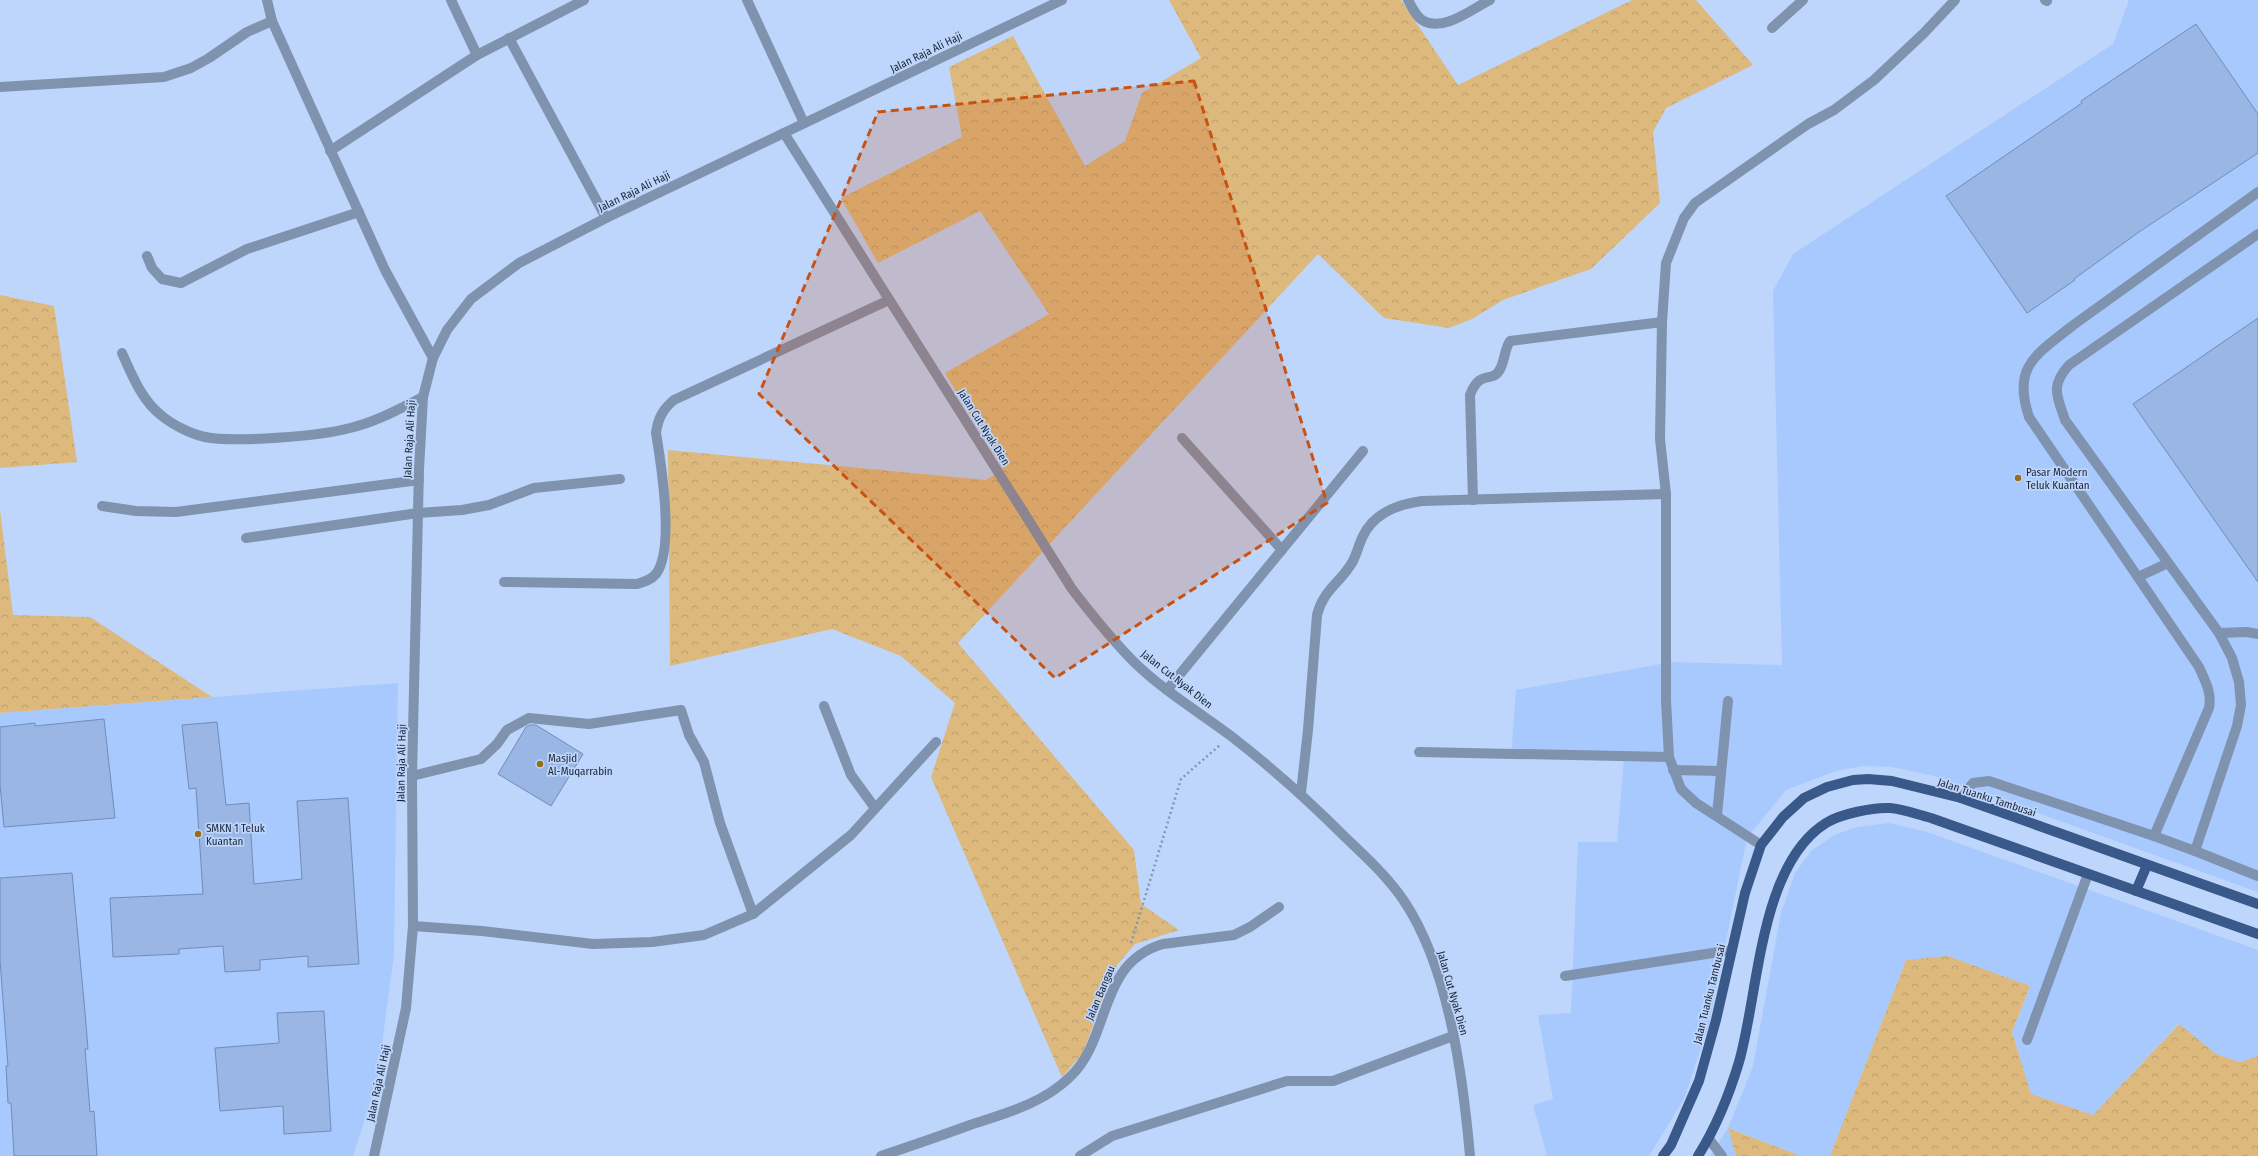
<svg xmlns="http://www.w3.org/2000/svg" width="2258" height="1156" viewBox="0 0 2258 1156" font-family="'Fira Sans Condensed',sans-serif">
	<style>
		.built { fill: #a8c9fe }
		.forest { fill: url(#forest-crowns) }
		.building { fill: #99b6e4; stroke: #718cb8 }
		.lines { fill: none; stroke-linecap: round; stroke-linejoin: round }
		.path { stroke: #8295b3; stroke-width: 2.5; stroke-dasharray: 2 3; stroke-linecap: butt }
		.minor { stroke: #7f92ae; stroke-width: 10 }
		.major { stroke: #39598b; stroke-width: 10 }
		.marked { fill: #c95112; fill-opacity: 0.2; stroke: #c95112; stroke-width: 3; stroke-dasharray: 8 5; stroke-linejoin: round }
		.poi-dot { fill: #986e1b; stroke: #bed6fb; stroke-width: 1.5 }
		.labels { text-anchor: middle; stroke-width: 3.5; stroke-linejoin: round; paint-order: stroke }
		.street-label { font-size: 11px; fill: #1a2536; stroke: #bed6fb }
		.poi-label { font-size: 11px; fill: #1a2536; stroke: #bed6fb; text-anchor: start }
	</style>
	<defs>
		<pattern id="forest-crowns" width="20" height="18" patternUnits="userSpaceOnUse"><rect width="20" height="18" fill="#ddb97e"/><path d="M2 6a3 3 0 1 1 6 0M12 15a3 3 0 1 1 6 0" fill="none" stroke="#bd9f6e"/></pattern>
	</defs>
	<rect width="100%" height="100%" fill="#bed6fb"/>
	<g class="built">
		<path d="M2129,0H2258V892L1934,776L1892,767L1863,766L1836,771L1786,790L1747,838L1709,1024L1684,1099L1649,1156H1542L1547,1155L1533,1105L1553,1099L1538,1015L1571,1013L1578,842H1617L1624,758L1511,757L1516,690L1672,662L1782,665L1773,291L1793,254L2113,44Z"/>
		<path d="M398,683L394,955L377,1081L353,1156H0V713Z"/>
		<path d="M1889,823L1927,832L2258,950V1056L2240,1062L2216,1054L2178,1024L2093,1116L2031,1094L2012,1032L2030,987L1906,960L1830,1156H1801L1729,1128L1736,1156H1710L1728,1128L1753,1066L1781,913L1795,873L1811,851L1834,835L1857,827Z"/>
	</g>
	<g class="forest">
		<path d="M1169,0H1401L1458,85L1632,0H1696L1753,65L1666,108L1653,132L1660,203L1591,269L1503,300L1472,319L1449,328L1384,318L1318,254L958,643L1134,850L1141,904L1179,930L1135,944L1117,965L1082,1054L1062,1077L931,777L955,703L901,656L832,629L670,666L668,450L986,480L1003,469L945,373L1049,314L980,211L878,263L841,198L962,137L949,67L1013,36L1085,166L1125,141L1142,93L1201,58Z"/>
		<path d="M0,295L54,306L77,462L0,468Z"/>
		<path d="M0,510L13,615L90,617L212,697L0,713Z"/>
		<path d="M1948,956L2030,986L2012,1032L2031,1094L2093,1115L2179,1024L2216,1054L2240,1062L2258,1056V1156H1830L1906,960Z"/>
		<path d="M1728,1128L1801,1156H1736Z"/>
	</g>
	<g class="building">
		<path d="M2196,24L2258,114V153L2139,232L2074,279L2075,280L2027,313L1946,196L2082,103L2081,101Z"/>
		<path d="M2258,318V582L2133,404Z"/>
		<path d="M104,719L115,818L4,827L0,785V727L35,723V726Z"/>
		<path d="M217,722L226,805L249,803L254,884L302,879L297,801L348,798L359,964L308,967V956L260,960V970L225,972L223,946L179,949V954L113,957L110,898L203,894L196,788L189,789L182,725Z"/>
		<path d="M530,725H536L583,754L551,806L498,774L526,727Z"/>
		<path d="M72,873L85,1012L88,1049H85L90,1112L94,1111L97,1156H14L11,1103H8L6,1066H8L0,960V878Z"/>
		<path d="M324,1011L331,1131L284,1134L283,1106L220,1111L215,1048L279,1043L277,1013Z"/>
	</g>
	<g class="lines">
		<path class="path" d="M1131,943L1181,779L1220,745"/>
		<g class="minor">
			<path d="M267,0L272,21L385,270L433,358"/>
			<path d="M451,0L477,55"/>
			<path d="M747,0L804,123"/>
			<path d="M1408,0C1412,7 1415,15 1422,20C1443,33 1472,9 1490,0"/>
			<path d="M2045,0L2047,1"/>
			<path d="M1772,28L1803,0"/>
			<path d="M509,38L606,218"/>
			<path d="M0,87L164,77L191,68L209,58L247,32L272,21"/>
			<path d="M784,133L1072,589C1092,615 1112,640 1135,663C1164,691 1199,712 1231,736C1271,767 1309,801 1345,837C1366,857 1388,877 1404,901C1449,968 1463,1077 1470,1156"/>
			<path d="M330,151L477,55L584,0"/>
			<path d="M2258,234L2069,365C2050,386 2057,396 2065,420L2219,633L2232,658L2239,682L2241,705L2237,726L2195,851L2258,876"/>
			<path d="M147,256L152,268L162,279L181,283L247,249L359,212"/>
			<path d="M122,353C132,375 142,401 162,416C173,425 191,434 205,437C234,443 321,436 350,428C376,422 399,409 423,397"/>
			<path d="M1182,438L1282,550"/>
			<path d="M1473,500L1470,395C1480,369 1492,383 1499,371C1505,362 1504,350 1510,341L1662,322"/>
			<path d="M102,506L136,511L176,512L419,480"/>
			<path d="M246,538L418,513L462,510L489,505L534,488L620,479"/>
			<path d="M2138,577L2168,563"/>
			<path d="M504,582L637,584C644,582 651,580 656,574C675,549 661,463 656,433C658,418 663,409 674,400L889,300"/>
			<path d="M2219,633L2247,632L2258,634"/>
			<path d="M1167,690L1363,451"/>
			<path d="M824,706L851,775L875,808"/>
			<path d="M1419,752L1669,757"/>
			<path d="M1673,770L1721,771"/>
			<path d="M412,776L481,759L497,744L507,730L529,718L589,724L681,710L689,735L704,762L720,823L753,914"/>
			<path d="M1301,793L1308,730L1317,615C1324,588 1341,583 1353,561C1357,553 1359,544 1363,536C1374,513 1399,504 1422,501L1666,494"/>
			<path d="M1961,798L1973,783L1989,781L2154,836L2209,708C2212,692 2205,681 2199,667L2029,417C2012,366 2036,355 2072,326L2258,192"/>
			<path d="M1717,815L1728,701"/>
			<path d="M2154,836L2195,851"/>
			<path d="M1761,845L1696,803L1681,789L1669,757L1666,700V494L1660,439L1662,322L1666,263L1684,218L1695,203L1808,124L1834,110L1874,80L1924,33L1955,0"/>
			<path d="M413,926L482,931L593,944L652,942L704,935L753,914L851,835L936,742"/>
			<path d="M1565,976L1732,950"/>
			<path d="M2027,1040L2088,874"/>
			<path d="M1709,1139L1722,1156"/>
			<path d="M374,1156L406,1008L413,926L412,776L419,469L423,397L433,358L447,330L471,299L519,263L606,218L1062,0"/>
			<path d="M881,1156C911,1146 940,1136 970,1125C1006,1113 1042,1104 1070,1077C1112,1037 1097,963 1163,944L1234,935L1250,927L1279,907"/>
			<path d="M1080,1156L1112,1136L1287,1081H1333L1453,1036"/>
		</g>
		<g class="major">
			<path d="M2136,891L2147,865"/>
			<path d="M1663,1156L1671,1145L1699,1081L1716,1020L1745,893L1761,845L1783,817L1804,798L1827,787L1853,780L1868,779L1892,781L1961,798L2258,904"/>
			<path d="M1698,1156C1715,1129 1730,1092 1739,1062C1759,993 1759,865 1826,823C1840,814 1874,807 1890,808C1904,809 1918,815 1931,818L2258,934"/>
		</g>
	</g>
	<path class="marked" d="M1194,81L1327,503L1055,678L759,394L878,112Z"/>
	<g class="poi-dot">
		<circle cx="2018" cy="478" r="4"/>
		<circle cx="540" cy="764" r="4"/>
		<circle cx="198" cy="834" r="4"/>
	</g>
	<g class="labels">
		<g class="street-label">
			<text transform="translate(926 52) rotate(-26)" y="4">Jalan Raja Ali Haji</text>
			<text transform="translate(634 191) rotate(-26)" y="4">Jalan Raja Ali Haji</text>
			<text transform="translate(984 427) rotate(58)" y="4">Jalan Cut Nyak Dien</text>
			<text transform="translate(409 439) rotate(-87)" y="4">Jalan Raja Ali Haji</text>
			<text transform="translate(1177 679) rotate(38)" y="4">Jalan Cut Nyak Dien</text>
			<text transform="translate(401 763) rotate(-89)" y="4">Jalan Raja Ali Haji</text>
			<text transform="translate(1987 797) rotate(18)" y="4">Jalan Tuanku Tambusai</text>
			<text transform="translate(1100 993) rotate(-67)" y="4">Jalan Bangau</text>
			<text transform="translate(1453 993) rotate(74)" y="4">Jalan Cut Nyak Dien</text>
			<text transform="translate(1709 994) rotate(-76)" y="4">Jalan Tuanku Tambusai</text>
			<text transform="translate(378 1083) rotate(-78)" y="4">Jalan Raja Ali Haji</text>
		</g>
		<g class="poi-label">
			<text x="2026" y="476">Pasar Modern<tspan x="2026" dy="13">Teluk Kuantan</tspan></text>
			<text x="548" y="762">Masjid<tspan x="548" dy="13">Al-Muqarrabin</tspan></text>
			<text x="206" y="832">SMKN 1 Teluk<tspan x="206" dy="13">Kuantan</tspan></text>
		</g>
	</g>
</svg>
